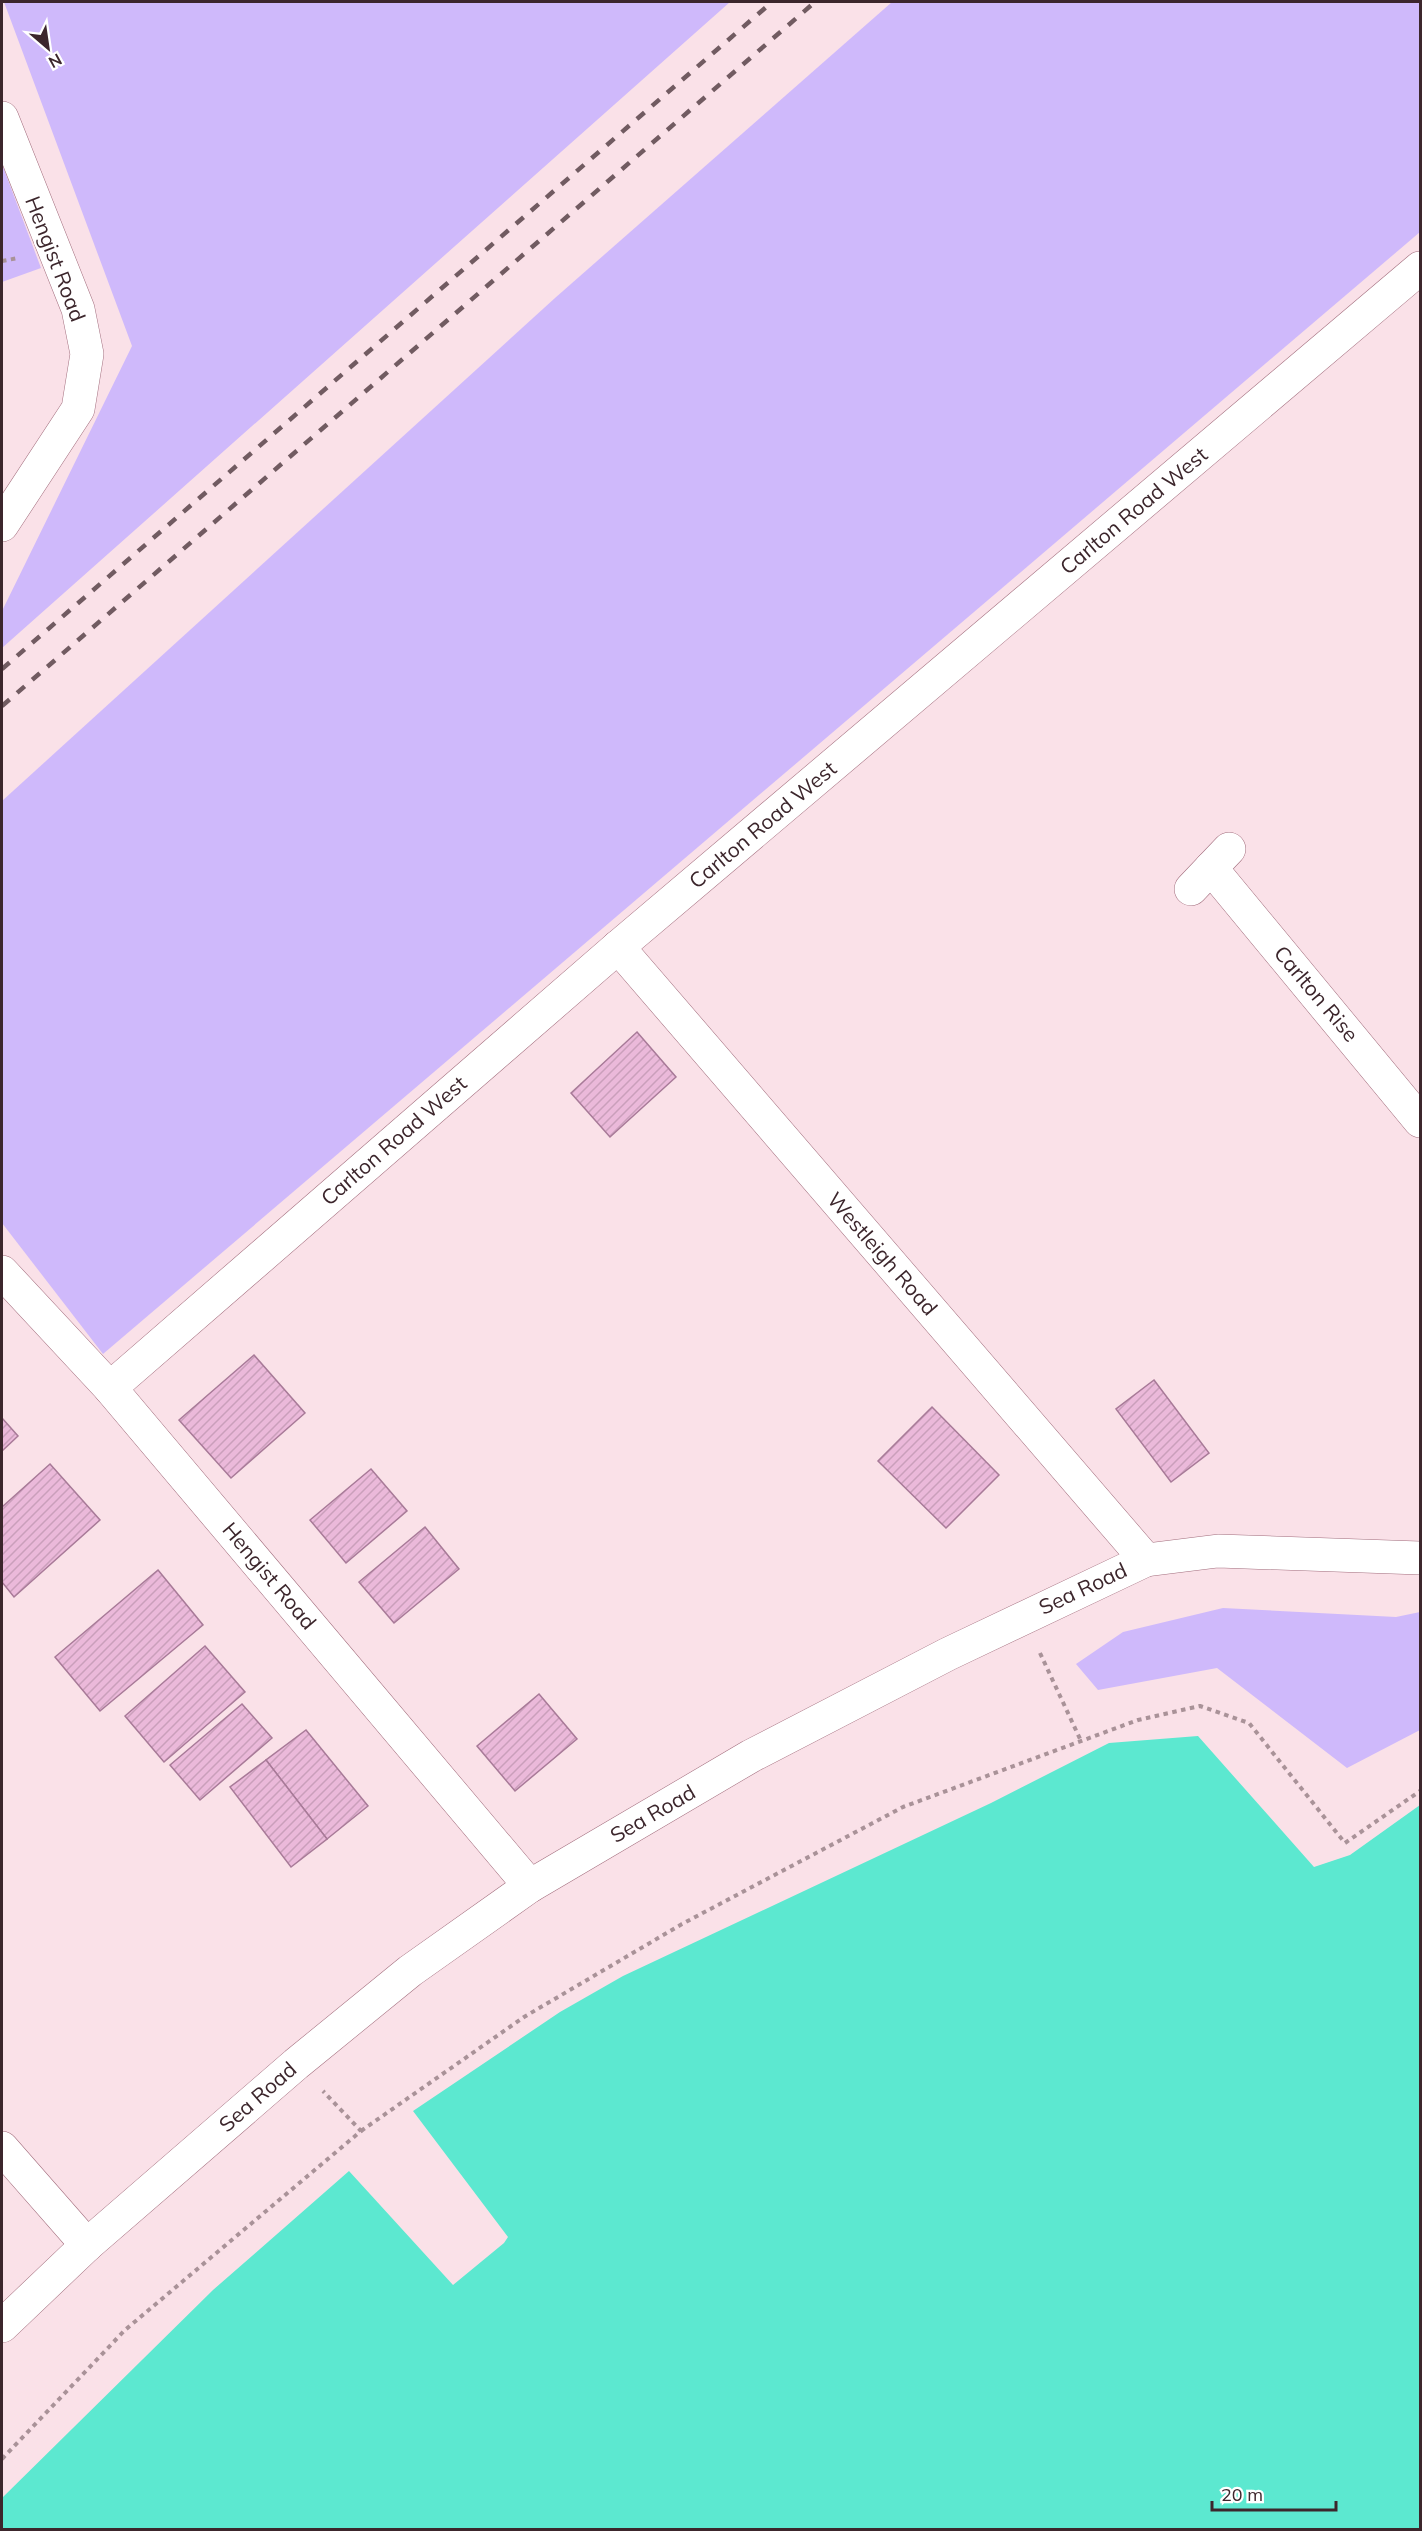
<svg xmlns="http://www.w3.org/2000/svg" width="1422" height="2531" viewBox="0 0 1422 2531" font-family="Mulish,sans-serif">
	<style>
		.green { fill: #cfb9fb }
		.water { fill: #5ce8d0 }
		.building { fill: url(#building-hatch); stroke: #a87a98; stroke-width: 1.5 }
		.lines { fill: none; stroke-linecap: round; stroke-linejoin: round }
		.street-casing { stroke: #a26d7d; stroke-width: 34 }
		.secondary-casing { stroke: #a26d7d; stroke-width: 34 }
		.path { stroke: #a99298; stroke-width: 4; stroke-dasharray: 4.5 4.5; stroke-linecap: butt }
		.street { stroke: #fff; stroke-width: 33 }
		.secondary { stroke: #fff; stroke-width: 33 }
		.rail { stroke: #715b61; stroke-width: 4.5; stroke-dasharray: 10 10; stroke-linecap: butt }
		.labels { text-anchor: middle; stroke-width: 4.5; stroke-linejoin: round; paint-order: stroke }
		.street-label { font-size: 21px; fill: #3c262c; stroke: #fff }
	</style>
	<defs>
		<pattern id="building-hatch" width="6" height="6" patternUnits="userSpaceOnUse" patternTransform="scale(1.5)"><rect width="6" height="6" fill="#ebb9da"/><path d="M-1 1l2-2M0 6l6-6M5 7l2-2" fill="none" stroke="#ca9fbb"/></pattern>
	</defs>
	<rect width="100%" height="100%" fill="#fae1e8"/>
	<g class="green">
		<path d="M4,2H730L2,648V611L132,346Z"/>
		<path d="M892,2H1420V232L103,1354L2,1223V801L555,298Z"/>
		<path d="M2,164L41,268L2,282Z"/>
		<path d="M1223,1608L1396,1617L1420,1612V1730L1347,1768L1217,1668L1098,1690L1076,1664L1123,1632Z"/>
	</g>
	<path class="water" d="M1198,1736L1314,1867L1350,1855L1420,1805V2529H2V2498L213,2290L349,2171L453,2285L504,2243L508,2237L413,2111L560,2012L623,1976L991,1803L1109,1743Z"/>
	<g class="building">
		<path d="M637,1032L676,1077L610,1137L571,1093Z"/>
		<path d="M254,1355L305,1413L231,1478L179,1420Z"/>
		<path d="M1154,1380L1209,1453L1171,1482L1116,1409Z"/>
		<path d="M932,1407L999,1475L946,1528L878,1461Z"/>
		<path d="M2,1418L18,1436L2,1451Z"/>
		<path d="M50,1464L100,1520L14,1597L2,1582V1507Z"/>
		<path d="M371,1469L407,1511L346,1563L310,1520Z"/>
		<path d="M425,1527L459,1569L394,1623L359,1582Z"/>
		<path d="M158,1570L203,1625L100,1711L55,1657Z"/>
		<path d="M205,1646L245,1692L164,1762L125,1716Z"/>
		<path d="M539,1694L577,1739L515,1791L477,1746Z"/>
		<path d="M242,1704L272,1738L200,1800L170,1765Z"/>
		<path d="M306,1730L368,1806L327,1839L266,1760Z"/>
		<path d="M266,1760L327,1839L291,1867L230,1787Z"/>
	</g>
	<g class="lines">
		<defs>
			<g id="street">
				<path d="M2,118L78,309L87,354L78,409L2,525"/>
				<path d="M1211,868L1420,1121"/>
				<path d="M1191,889L1229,849"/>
				<path d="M618,947L1146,1560"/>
				<path d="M2,1272L110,1388L530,1886"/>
				<path d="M110,1388L618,947L1420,268"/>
				<path d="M2,2148L87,2245"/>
			</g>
			<path id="secondary" d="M2,2326L87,2245L296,2064L410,1971L530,1886L751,1756L948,1654L1146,1560L1218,1551L1420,1558"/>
		</defs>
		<use href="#street" class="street-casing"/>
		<use href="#secondary" class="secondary-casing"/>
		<g class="path">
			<path d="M2,261L18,258"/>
			<path d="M1040,1653L1081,1741"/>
			<path d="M361,2131L524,2017L682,1924L903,1807L1138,1720L1200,1706L1249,1723L1345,1843L1420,1791"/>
			<path d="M2,2459L125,2330L361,2131L323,2091"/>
		</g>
		<use href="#street" class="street"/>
		<use href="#secondary" class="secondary"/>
		<g class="rail">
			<path d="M2,669L772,2"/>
			<path d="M2,706L815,2"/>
		</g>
	</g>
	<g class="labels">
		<g class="street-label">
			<text transform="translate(55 259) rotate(69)" y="7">Hengist Road</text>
			<text transform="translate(1134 511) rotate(-40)" y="7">Carlton Road West</text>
			<text transform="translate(763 825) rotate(-40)" y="7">Carlton Road West</text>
			<text transform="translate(1316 994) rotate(50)" y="7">Carlton Rise</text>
			<text transform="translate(394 1141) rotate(-41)" y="7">Carlton Road West</text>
			<text transform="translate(882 1254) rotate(49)" y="7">Westleigh Road</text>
			<text transform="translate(269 1576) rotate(50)" y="7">Hengist Road</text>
			<text transform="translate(1083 1589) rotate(-25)" y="7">Sea Road</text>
			<text transform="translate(653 1814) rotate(-30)" y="7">Sea Road</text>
			<text transform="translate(258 2097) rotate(-41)" y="7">Sea Road</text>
		</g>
	</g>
	<rect width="1422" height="2531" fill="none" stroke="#3c262c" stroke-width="6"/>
	<g transform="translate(48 48) rotate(151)" stroke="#ffffff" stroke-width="4.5" paint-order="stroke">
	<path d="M0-4.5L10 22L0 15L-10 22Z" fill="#3c262c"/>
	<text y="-9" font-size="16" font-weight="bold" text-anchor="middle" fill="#3c262c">N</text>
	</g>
	<path d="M1212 2501v9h124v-9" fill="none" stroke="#3c262c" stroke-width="3"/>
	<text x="1221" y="2501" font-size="18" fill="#3c262c" stroke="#ffffff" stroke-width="4.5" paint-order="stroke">20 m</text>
</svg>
